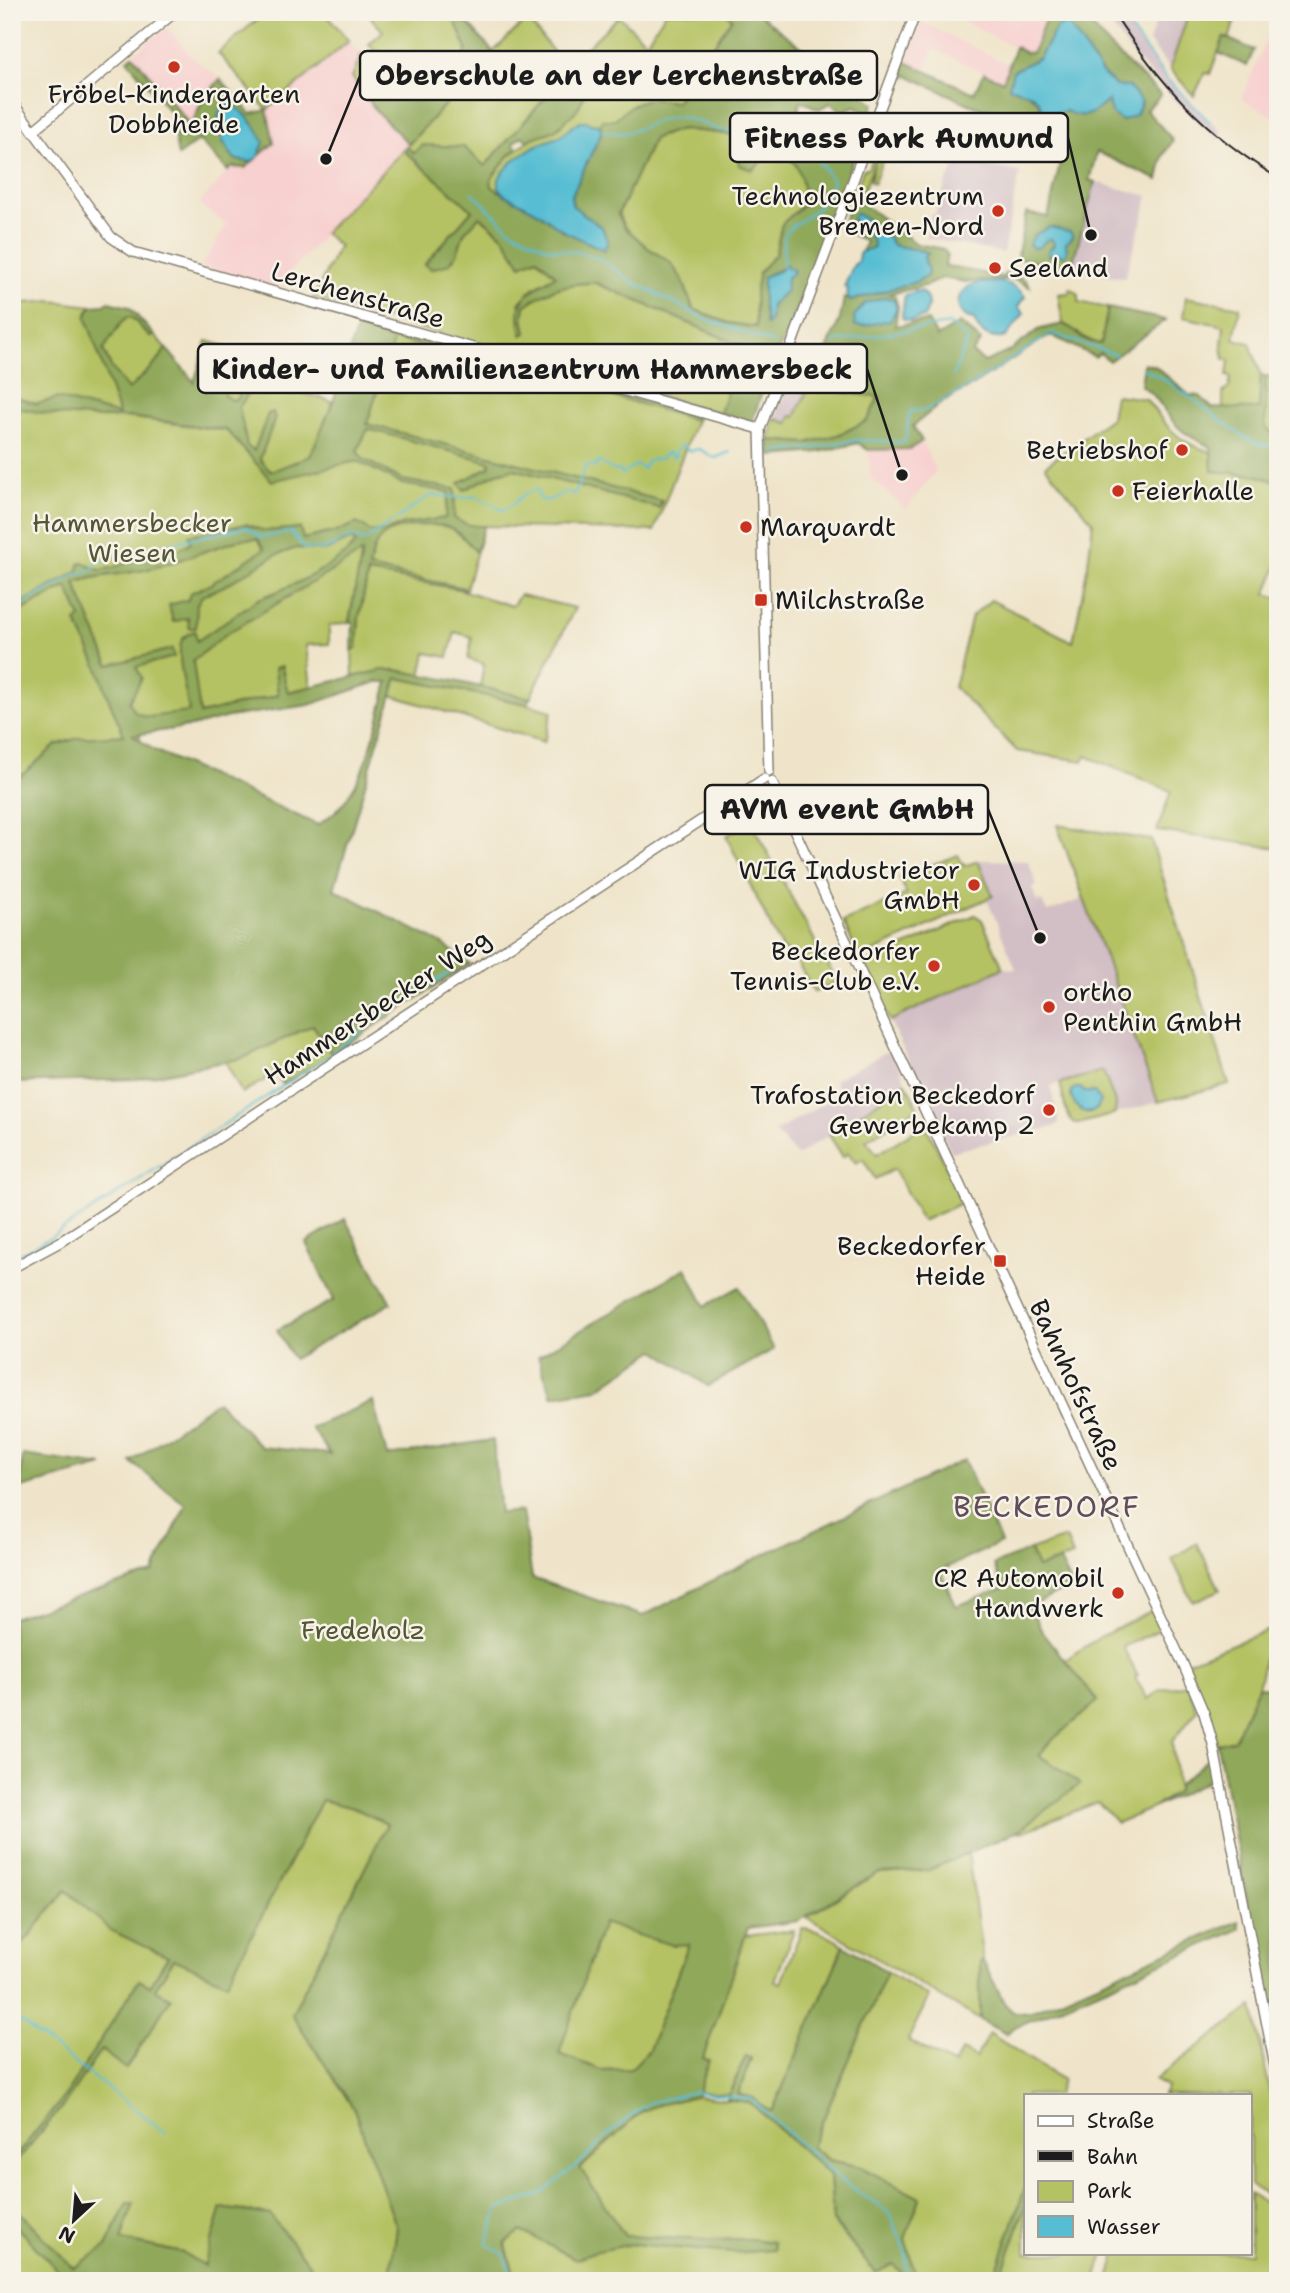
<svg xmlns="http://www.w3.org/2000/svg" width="1290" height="2293" viewBox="0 0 1290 2293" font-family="'Shantell Sans',sans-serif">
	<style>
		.built { fill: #f7d0cf }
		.industrial { fill: #d2bec5 }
		.green { fill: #b5c264; stroke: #686f40; stroke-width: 2 }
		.forest { fill: #90a85a; stroke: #56623b; stroke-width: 2; fill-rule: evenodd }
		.water { fill: #56bdd3; stroke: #396c78; stroke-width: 2 }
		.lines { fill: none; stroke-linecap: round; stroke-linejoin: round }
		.stream { stroke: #56bdd3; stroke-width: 2 }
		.tertiary-casing { stroke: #868072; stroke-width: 12 }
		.tertiary { stroke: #fff; stroke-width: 9 }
		.rail { stroke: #1c1c1c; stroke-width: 2 }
		.poi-dot { fill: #c8321e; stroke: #f7f3e8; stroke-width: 2.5 }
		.labels { text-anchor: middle; stroke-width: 5; stroke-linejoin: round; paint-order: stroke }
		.poi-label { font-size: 26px; fill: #1c1c1c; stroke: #f7f3e8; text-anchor: end }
		.street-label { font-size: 26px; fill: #1c1c1c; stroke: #f7f3e8 }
		.park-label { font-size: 26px; fill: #525635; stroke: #f7f3e8 }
		.quarter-label { font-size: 30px; letter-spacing: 2px; fill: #614d59; stroke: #f7f3e8 }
		.leader { fill: none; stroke: #1c1c1c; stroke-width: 2.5 }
		.callout-dot { fill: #1c1c1c; stroke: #f7f3e8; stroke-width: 2.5 }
		.callout { fill: #f7f3e8; stroke: #1c1c1c; stroke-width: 2.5 }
		.callout-label { font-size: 28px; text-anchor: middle; font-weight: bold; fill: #1c1c1c }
	</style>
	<rect width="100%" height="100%" fill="#f7f3e8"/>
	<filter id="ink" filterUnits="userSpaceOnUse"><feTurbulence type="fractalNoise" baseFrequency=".0143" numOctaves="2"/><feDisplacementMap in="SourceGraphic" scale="14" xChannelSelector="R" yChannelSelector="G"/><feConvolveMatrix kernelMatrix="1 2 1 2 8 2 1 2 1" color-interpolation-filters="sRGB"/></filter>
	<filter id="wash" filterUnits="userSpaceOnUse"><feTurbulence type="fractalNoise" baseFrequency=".00686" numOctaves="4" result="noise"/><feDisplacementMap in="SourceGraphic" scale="28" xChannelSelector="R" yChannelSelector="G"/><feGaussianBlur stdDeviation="1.57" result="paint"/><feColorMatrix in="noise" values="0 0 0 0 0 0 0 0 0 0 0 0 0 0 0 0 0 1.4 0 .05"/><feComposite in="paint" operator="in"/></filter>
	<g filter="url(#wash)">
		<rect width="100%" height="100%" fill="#efe4c9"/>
		<g class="built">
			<path d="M944,12H1048L1033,52L1026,53Z"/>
			<path d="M1278,14V119L1243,100L1242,96Z"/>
			<path d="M921,22L1010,65L1003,81L934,49L924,70L906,62Z"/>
			<path d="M166,27L190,55L220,79L202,101L191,126L133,55Z"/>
			<path d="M349,41L361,55L352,77L376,111L409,144L275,288L201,266L227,225L199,204L231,167L274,143L267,110Z"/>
			<path d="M922,441L936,471L906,509L871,478L868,450L910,449Z"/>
		</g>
		<g class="industrial">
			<path d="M1101,12H1118L1162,73L1181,95L1221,131L1219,140L1174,99L1137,60Z"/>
			<path d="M1159,12H1189L1170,69L1149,42Z"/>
			<path d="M958,161L1020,172L1003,253L926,238L931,214H935L947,181Z"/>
			<path d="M1095,182L1149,196L1125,278L1072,268Z"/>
			<path d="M787,386L806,392L795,417L789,423L775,419Z"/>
			<path d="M981,860L1028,861L1037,885L1032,887L1037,902L1042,901L1047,912L1083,899L1158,1102L1115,1114L1117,1110L1103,1071L1050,1086L1059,1122L1056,1126L951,1152L890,1021L1003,968L1016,969L987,899L993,895L978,861Z"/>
			<path d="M892,1049L906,1083L797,1156L775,1132L841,1093L834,1080Z"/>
		</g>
		<g class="green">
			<path d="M266,12H325L349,41L267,110L218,53Z"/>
			<path d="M377,12H451L467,49L460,68L406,93L376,83L368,99L352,77L361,55L368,65L378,55L369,44L383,31L371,18Z"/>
			<path d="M666,12H724L732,18L676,102C641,98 641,97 614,120H602L600,125C563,122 525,165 499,187L503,194L492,187L491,179L508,157L517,149L534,137L555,130L584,95L579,82L583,78L572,62L619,16L646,42Z"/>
			<path d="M1189,12H1238L1229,39L1224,37L1210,74L1205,73L1194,96L1170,69Z"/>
			<path d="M527,19L569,71L485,166L414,153L406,147L493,52Z"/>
			<path d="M681,129L736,135L739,165L775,150C803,160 801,176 806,202L782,224L775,255L759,272L755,293L756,327L728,323L693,309L683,281L670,262L648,248L624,226L618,214L654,138Z"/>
			<path d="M888,133L892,134L874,183L870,181L877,157L862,194L858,192L857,185L863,170L869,168L881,135L885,137Z"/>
			<path d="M403,150L472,210L425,265L431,269L457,254L464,233L479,216L504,237L521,265L537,258L556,276L533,288L519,303L526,333L523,318L525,306C545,290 570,282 596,283L742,346L720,413L313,298L339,246L324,233Z"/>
			<path d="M1070,288L1079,294V302L1108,308L1101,344C1085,341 1078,331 1063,324L1058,294L1069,293Z"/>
			<path d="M1186,297L1240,307L1234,339L1250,343L1261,375L1259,409H1223V392L1229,388L1231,377L1227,376L1229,360L1224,359L1222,345L1224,326L1183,317Z"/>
			<path d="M52,301L92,306L87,313L119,416L228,431L239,407L245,377L238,399L231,400L224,395L221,369L201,361L207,341L225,346L222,362L237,366L240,357L253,361L249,377L334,402L359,321L696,420L654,531L484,526L466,589L455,588L512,606L520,595L575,608L530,698L480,687L484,664L468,659L472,637L455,632L448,657L426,653L421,676C391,669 382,670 353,677L352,651L357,647L359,618L368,573L362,555L349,622L329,626V644L306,645L311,687L287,692L282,666L276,668L279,695L200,714L199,712L140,725V739L83,741L23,774L12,784V304Z"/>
			<path d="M128,317H132L150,337L154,335L166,348L158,361L128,390L111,367L103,350L121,323Z"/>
			<path d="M1266,376L1278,377V437L1265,427Z"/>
			<path d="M809,387L879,396L867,421L838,435L807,443L769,440L775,419L788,423L791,416L795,417Z"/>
			<path d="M1115,395L1146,399C1166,426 1177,442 1211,452L1212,471L1255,475L1278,482V565L1266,594L1278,598V848L1157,831L1171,791L1086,756L1083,761L1017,751L954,687L972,616L991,600L1073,642L1088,564L1093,522L1045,466L1111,418Z"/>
			<path d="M397,677L527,704L552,711L544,742L391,695Z"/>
			<path d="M751,822L837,982L814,992L795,958L782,949L726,836Z"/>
			<path d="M1057,825L1151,840L1229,1084L1158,1102Z"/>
			<path d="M958,855L964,866L978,861L993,896L866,955L857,953L843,922L907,894L899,877Z"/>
			<path d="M975,915L982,920L1003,968L890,1021L866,974V969L868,963Z"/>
			<path d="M313,1025L332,1054L283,1084L275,1074L242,1093L225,1061L243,1058Z"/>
			<path d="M1103,1071L1116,1105L1115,1114L1078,1124C1064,1120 1064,1096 1060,1083Z"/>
			<path d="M906,1083L918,1108L866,1140L877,1154L925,1124L964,1202L922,1221L894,1169L875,1179L863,1159L856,1163L848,1153L843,1157L829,1135Z"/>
			<path d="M1066,1538L1073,1556L1037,1568L1030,1550Z"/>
			<path d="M1197,1543L1220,1590L1193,1602L1172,1559Z"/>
			<path d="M1153,1610L1161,1629L1123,1647L1137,1675L1135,1678L1148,1699L1160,1690L1188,1685L1197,1710L1172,1742L1178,1790L1155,1807L1117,1823L1098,1802L1022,1832L1018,1831L1079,1784L1039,1755L1051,1741L1098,1701L1065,1660L1100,1637Z"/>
			<path d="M1269,1630L1271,1632L1258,1687L1234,1741L1217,1744L1210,1718L1187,1662Z"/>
			<path d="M322,1800L357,1809L387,1824L292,2014L354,2109L397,2228L389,2281H322L270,2215L222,2208L205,2266L183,2253L121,2240L133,2203L127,2204L106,2247L73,2268L12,2204V2167L66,2102L101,2050L126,2068L171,1998L155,1989L174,1959L227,1982Z"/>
			<path d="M968,1853L983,1961L980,1963V2020L807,1917L878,1873L929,1870Z"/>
			<path d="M66,1890L112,1931L168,1956L150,1986L139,1980L67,2093L16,2157L12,2153V1957Z"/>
			<path d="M603,1922L637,1935L689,1943L649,2050L631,2069L600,2070L558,2054Z"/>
			<path d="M802,1928C818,1929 830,1937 844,1945L773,2110L769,2112L753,2098L738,2094L751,2059L746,2056L729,2094L697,2092L708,2061L703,2058L745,1936L794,1930L775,1981L781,1983Z"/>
			<path d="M887,1972L929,1997L908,2040L954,2065L962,2050L976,2058L989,2033L1062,2080L1057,2095H1026V2185L993,2281H918L905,2239L861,2167L829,2160L811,2147Z"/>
			<path d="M1253,2006L1278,2132V2202L1250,2185V2095H1163L1167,2087L1154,2080Z"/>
			<path d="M696,2096L748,2102L755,2107L830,2175L833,2222L875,2273L893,2264L909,2281H516L505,2242L521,2231L576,2259L625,2236L580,2169L642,2111L657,2105Z"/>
			<path d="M1250,2194L1278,2211V2281H1109L1116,2253H1250Z"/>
			<path d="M1026,2204V2253H1104L1096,2281H999Z"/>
			<path d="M12,2222L62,2275L53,2281H12Z"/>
		</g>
		<g class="forest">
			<path d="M451,12H458L493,52L409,144L376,111L368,99L376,83L406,93L460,68L467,49Z"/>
			<path d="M724,12H756L874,103L787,338L783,340L771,368L752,421L750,422L720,413L742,346L596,283C570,282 545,290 525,306L523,318L526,333L522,335C512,297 528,293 556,275L537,258L521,265L504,237L480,216L464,233L457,254L449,264L431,269L425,264L472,210L403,150L406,147L414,153L422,145L464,147L485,166L569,71C585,89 589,99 570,117C564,121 559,128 553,131C544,135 535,136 527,141L522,136L513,143L517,149L508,157L491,179L492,187L536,211L565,232L602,228L573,206L571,197L601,133L600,125L602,120H614C641,97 641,98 676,102L732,18ZM801,101L819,109L830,103L843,111L855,106L864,110L848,151L795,121ZM681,129L736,135L739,165L752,170L775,150C802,160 800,176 806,202L782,224L775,255L759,272L755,293L756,327L728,323L693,309L683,281L670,262L648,248L624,227L618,214L654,138ZM782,268L788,269C784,293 788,286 771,306L770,321L765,324L763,277Z"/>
			<path d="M1048,12H1079L1111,48L1161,95L1146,110L1173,140L1163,156L1158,180L1097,152L1089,180L1095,182L1071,269L1017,258L1026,213L1048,217L1064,145L1053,142C1052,128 1041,124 1028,125L971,105L907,75L906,77L901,75L906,62L974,93L984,73L1003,81L1015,47L1026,53L1033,52ZM1068,24L1102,73L1116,86L1066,111L1040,117C1042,100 1038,102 1027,92C1022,86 1018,77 1013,71L1039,58L1057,27Z"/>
			<path d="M1224,37L1254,50L1247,66L1218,53Z"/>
			<path d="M133,55L191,126L202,101L220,79L251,114L267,110L274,143L245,168L232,167L228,171L199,140L178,156L170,112L127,60Z"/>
			<path d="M856,199L917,244L943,249L947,254L945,266L1004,277L1005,273C1015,275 1026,277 1030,287L1013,279L963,282L942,278L928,285L890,294L895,297L898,307L895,326L928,321L937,337L960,323L981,341L972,353L985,362L1010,351L1040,329L1063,324L1073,329L1080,337L1091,342L1101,344L1108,308L1166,320L1109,361L1100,353L1095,357L1051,335L1043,339L973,385L941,403L913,426L922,441L910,449L868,450L858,443L820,452L771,456L769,440L807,443L838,435L867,421L879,397L809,387L806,392L787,386L784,378L794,350L822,361L840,319L844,298L850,300L923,279L926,263L924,257L928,254L923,250L916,251L893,245C885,229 868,225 852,219L871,238L874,247L862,252L866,241L840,229L852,200Z"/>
			<path d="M109,302L129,307L154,335L150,337L132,318L128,317L121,323L103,350L111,367L128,390L158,361L166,348L194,382L201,361L221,369L224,395L231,400L238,399L245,376L252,378L245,399L239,407L247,446L254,451L268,414L273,412L275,418L260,459L269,470H275L310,456L333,402L359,321L698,416L696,420L553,379L394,339L367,424L662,501L659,508L514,469L497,473L464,490L459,483L489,467L490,462L368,429L357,451L363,459L403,480L455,489L454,518C464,525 472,526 484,526L476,552C469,544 462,534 452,529C438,521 394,526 382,537C374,543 371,559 369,568L465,588V590L368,573L359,618L357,647L352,651L353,622H349L362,553L226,634L193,661L200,714L278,695L275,668L281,666L288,692L383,670H396L450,680L530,698L527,704L397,678L334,889L443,944L470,964L332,1054L313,1025L243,1058L137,1079L12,1083V784L56,745L78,738L124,735L109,700L98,668L76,622L81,618L67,587L39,601L12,617V608L72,575L78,571L79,564L84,562L91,567L100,570L112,568L134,560L174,552L191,542L189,535L246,524L264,531L300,528L303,539L338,531L357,523L370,531L383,532L404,524L445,518L449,492L402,484L359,462H352L272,481L226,430L130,417L99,418L48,414L12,407V396L37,404L57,398L119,415L86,317L92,306L104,305ZM243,539H258L264,549L209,585L190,593L188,600L169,605L173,622L188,618L189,628H196L197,604L202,596L224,586L276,555L297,548L325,551L352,539L356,543C342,561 303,581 281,590C272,594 264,596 255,601L197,641L195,631C189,633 185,635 182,640C175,655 187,695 189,712L148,717L136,713L129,702L142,678L136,667L174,657L172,649L109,665L75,583C99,574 124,575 149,569C181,561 211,548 243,539ZM377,682H388C377,723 369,775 339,808C333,814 325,820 318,825L154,750L133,735L195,726L228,717L309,705Z"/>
			<path d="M1144,363L1155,366L1189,395L1200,396L1212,408L1259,409L1261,375L1266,376L1265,427L1278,437V482L1255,475L1212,471L1211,447C1199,441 1187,436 1178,427C1164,413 1159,396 1141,386Z"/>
			<path d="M345,1219L391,1303L293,1359L277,1330L334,1300L306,1243Z"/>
			<path d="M686,1268L705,1306L739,1287L774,1349L708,1386L655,1350L597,1389L552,1396L538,1356Z"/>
			<path d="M217,1401L261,1447L330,1454L311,1428L373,1401L387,1456L493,1440L500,1513L522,1511L532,1578L643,1616L767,1553L964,1460L1001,1543L941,1570L956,1606L1003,1589L994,1565L1030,1550L1037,1568L1060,1561L1072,1585L1031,1607L1042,1632L1098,1701L1051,1741L1039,1755L1080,1784L1018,1831L929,1870L878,1873L798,1921L748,1928L703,2058L709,2061L696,2096L657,2105L642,2111L580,2168L625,2236L708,2240L752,2239L773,2242L774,2250L731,2253L633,2244L593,2252L576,2259L521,2231L505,2243L516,2281H389L397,2228L354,2109L292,2014L387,1824L357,1809L322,1800L227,1983L174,1959L155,1989L171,1998L126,2069L101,2050L66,2102L12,2167V2153L16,2156L67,2093L139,1980L150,1986L168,1957L112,1931L66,1890L12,1957V1618L153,1573L186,1505L131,1462ZM603,1923L637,1935L673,1945L689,1944L649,2050L631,2069L601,2070L559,2054Z"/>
			<path d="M23,1455L103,1466L18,1489Z"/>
			<path d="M1258,1687L1278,1688V2061L1217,1744L1234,1740Z"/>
			<path d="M1209,1758L1214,1778L1155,1807L1177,1791L1178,1785Z"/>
			<path d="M1239,1921L1240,1929L1015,2027L1006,2034L980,2020V1962L983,1961L1005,2004L1013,2012L1029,2013Z"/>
			<path d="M844,1945L887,1972L811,2147L829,2160L861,2167L920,2198L905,2239L918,2281H909L893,2264L876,2273L833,2221L830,2175L755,2107L748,2102L727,2099L746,2056L751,2058L738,2094L753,2098L769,2111L773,2110Z"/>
			<path d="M1026,2185V2204L999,2281H993Z"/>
			<path d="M127,2203H134L121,2240L183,2253L204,2266L222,2208L270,2215L322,2281H53L61,2274L12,2222V2204L73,2268L106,2247Z"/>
		</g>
		<g class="water">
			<path d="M1068,24L1102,73L1116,86L1129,87L1142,102L1136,115L1122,121L1111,113L1108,101C1095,113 1084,121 1066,111L1040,117L1038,114L1041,107C1036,91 1023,93 1009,87L1013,71L1039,58L1057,27Z"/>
			<path d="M224,103C243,106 256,126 264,142L258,157L251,162L236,160C222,145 211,122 224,103Z"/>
			<path d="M580,121H587L590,124L600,125L601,133L571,197L573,206L602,228L608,241L604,250L565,232L536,211L503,194L499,187V179L503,172L515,159L535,146L560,136Z"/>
			<path d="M855,213C868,219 886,231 893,245C899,246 924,251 928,253L924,257L928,271L927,276L916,282L850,301L847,296L848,288L844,287L853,266L858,261L859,253L874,247L871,238L852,219Z"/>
			<path d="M1050,227L1070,232L1073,236L1066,243L1067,252L1064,256L1055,253L1049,256L1048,252L1054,245L1052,239H1048L1038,248H1033L1029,244L1036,234Z"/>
			<path d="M786,264L788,268L794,270L793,273L787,277L786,291L771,305L770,321L767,325L763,307V277L779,271Z"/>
			<path d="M1002,282C1011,285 1020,288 1025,297L1018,307L1024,313L1006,337C992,341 978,334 974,319C956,318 953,296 968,287C976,281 993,283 1002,282Z"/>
			<path d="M918,291L922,292C930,300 929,307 924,317L911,321L903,319L902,315L905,295Z"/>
			<path d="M886,297L894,300L897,308L891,320L864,326H855L854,316L865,303Z"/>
			<path d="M1075,1088H1081L1084,1092H1094L1101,1101L1097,1109C1084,1119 1071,1105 1071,1091Z"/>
		</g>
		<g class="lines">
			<g class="stream">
				<path d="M1118,12L1166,78L1210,122"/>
				<path d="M601,131C612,132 622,135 633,131C648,126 661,117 678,117C692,117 706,126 719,130C736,134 755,130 772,134C799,139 821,160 833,182C829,190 825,200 819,206C791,234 780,218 784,267"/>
				<path d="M472,192L509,229L548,248L582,253L601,259L629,280L704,318L773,343"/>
				<path d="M833,342L949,324L968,339L953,376"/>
				<path d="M1143,369C1185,386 1216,423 1256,443C1262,446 1271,446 1278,446"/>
				<path d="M774,452L812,448L856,440L905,442L910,411L926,410L974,383L1051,333L1116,355"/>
				<path d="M12,610L76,574L92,570L98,561H105L115,555L246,527L261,537L291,532L304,548L324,550L352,537L363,541L366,540L431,495L467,498L475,496L503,510C517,505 521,491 537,490L540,499C550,504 557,495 566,492L575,494L586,466L588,465L596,467L598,461L614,471L619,470L622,474L636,465L644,469C649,455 649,462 661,458C663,456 666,454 668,452L675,458L676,451L681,445L690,451L699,449L715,458L730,452"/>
				<path d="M12,1258L48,1239L312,1067L398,1005L452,971"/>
				<path d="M12,2015L166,2133"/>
				<path d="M513,2281L504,2254L487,2244L498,2209L541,2194L581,2162L612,2131L648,2103L694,2092L751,2099L842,2181L888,2212L897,2230L906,2255L907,2277L911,2281"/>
			</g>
		</g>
	</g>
	<g filter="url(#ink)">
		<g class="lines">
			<defs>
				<g id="tertiary">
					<path d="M12,102L111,237L133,252L760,429"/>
					<path d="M33,131L175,12"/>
					<path d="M769,771L760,429L916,12"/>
					<path d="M772,782L1183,1664L1204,1713L1213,1744L1278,2082"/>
					<path d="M12,1268L60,1242L764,779"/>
				</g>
			</defs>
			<use href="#tertiary" class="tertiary-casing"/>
			<use href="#tertiary" class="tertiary"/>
			<path class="rail" d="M1113,12C1160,84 1204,133 1278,178"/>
		</g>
	</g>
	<g class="poi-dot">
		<circle cx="174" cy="67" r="7"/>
		<circle cx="998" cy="211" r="7"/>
		<circle cx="995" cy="268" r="7"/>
		<circle cx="1182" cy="450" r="7"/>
		<circle cx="1118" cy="491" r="7"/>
		<circle cx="746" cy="527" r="7"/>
		<rect x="754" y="593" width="14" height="14" rx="3.5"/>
		<circle cx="974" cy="885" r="7"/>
		<circle cx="934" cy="966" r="7"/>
		<circle cx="1049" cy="1007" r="7"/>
		<circle cx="1049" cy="1110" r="7"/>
		<rect x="993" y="1254" width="14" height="14" rx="3.5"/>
		<circle cx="1118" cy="1593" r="7"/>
	</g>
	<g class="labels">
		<g class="poi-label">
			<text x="174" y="103" text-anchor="middle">Fröbel-Kindergarten<tspan x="174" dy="30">Dobbheide</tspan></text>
			<text x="984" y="205">Technologiezentrum<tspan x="984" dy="30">Bremen-Nord</tspan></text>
			<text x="1009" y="277" text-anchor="start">Seeland</text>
			<text x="1168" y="459">Betriebshof</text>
			<text x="1132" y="500" text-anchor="start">Feierhalle</text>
			<text x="760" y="536" text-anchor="start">Marquardt</text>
			<text x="775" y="609" text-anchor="start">Milchstraße</text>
			<text x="960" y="879">WIG Industrietor<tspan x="960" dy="30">GmbH</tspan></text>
			<text x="920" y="960">Beckedorfer<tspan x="920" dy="30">Tennis-Club e.V.</tspan></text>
			<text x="1063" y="1001" text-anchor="start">ortho<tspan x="1063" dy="30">Penthin GmbH</tspan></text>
			<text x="1035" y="1104">Trafostation Beckedorf<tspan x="1035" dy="30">Gewerbekamp 2</tspan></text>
			<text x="986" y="1255">Beckedorfer<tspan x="986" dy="30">Heide</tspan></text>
			<text x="1104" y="1587">CR Automobil<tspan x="1104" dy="30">Handwerk</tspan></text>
		</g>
		<g class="street-label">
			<text transform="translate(358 295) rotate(16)" y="9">Lerchenstraße</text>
			<text transform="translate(377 1007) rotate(-33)" y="9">Hammersbecker Weg</text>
			<text transform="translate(1076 1385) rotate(65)" y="9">Bahnhofstraße</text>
		</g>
		<g class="park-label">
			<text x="132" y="532">Hammersbecker<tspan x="132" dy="30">Wiesen</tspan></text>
			<text x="363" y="1639">Fredeholz</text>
		</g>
		<g class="quarter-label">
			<text x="1047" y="1517">BECKEDORF</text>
		</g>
	</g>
	<path class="leader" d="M326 159L360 76M1091 235L1068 138M902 475L867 369M1040 938L988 809"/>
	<g class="callout-dot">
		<circle cx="326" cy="159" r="7"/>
		<circle cx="1091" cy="235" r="7"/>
		<circle cx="902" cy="475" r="7"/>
		<circle cx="1040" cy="938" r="7"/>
	</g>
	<g class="callout">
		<rect x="360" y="51" width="517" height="49" rx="7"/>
		<rect x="730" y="113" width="338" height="49" rx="7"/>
		<rect x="198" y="344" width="669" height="49" rx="7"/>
		<rect x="705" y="785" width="283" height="49" rx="7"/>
	</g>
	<g class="callout-label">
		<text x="619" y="85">Oberschule an der Lerchenstraße</text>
		<text x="899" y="148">Fitness Park Aumund</text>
		<text x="532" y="379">Kinder- und Familienzentrum Hammersbeck</text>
		<text x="847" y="819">AVM event GmbH</text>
	</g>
	<rect width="1290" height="2293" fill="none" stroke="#f7f3e8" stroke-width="42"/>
	<rect x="1024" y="2094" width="228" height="161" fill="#f7f3e8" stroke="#9f9d96" stroke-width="2"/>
	<rect x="1038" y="2116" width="35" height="10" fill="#ffffff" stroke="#9f9d96" stroke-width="2"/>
	<text x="1087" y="2128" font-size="21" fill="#1c1c1c">Straße</text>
	<rect x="1038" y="2151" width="35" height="10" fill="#1c1c1c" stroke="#9f9d96" stroke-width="2"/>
	<text x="1087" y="2164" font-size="21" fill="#1c1c1c">Bahn</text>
	<rect x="1038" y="2181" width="35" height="21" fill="#b5c264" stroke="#9f9d96" stroke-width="2"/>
	<text x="1087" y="2198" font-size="21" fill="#1c1c1c">Park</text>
	<rect x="1038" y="2216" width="35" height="21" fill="#56bdd3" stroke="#9f9d96" stroke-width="2"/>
	<text x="1087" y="2234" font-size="21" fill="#1c1c1c">Wasser</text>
	<g transform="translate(74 2220) rotate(206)" stroke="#f7f3e8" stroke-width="5" paint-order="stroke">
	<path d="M0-5L12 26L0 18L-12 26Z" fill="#1c1c1c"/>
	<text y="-10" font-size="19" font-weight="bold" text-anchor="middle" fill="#1c1c1c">N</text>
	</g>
</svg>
